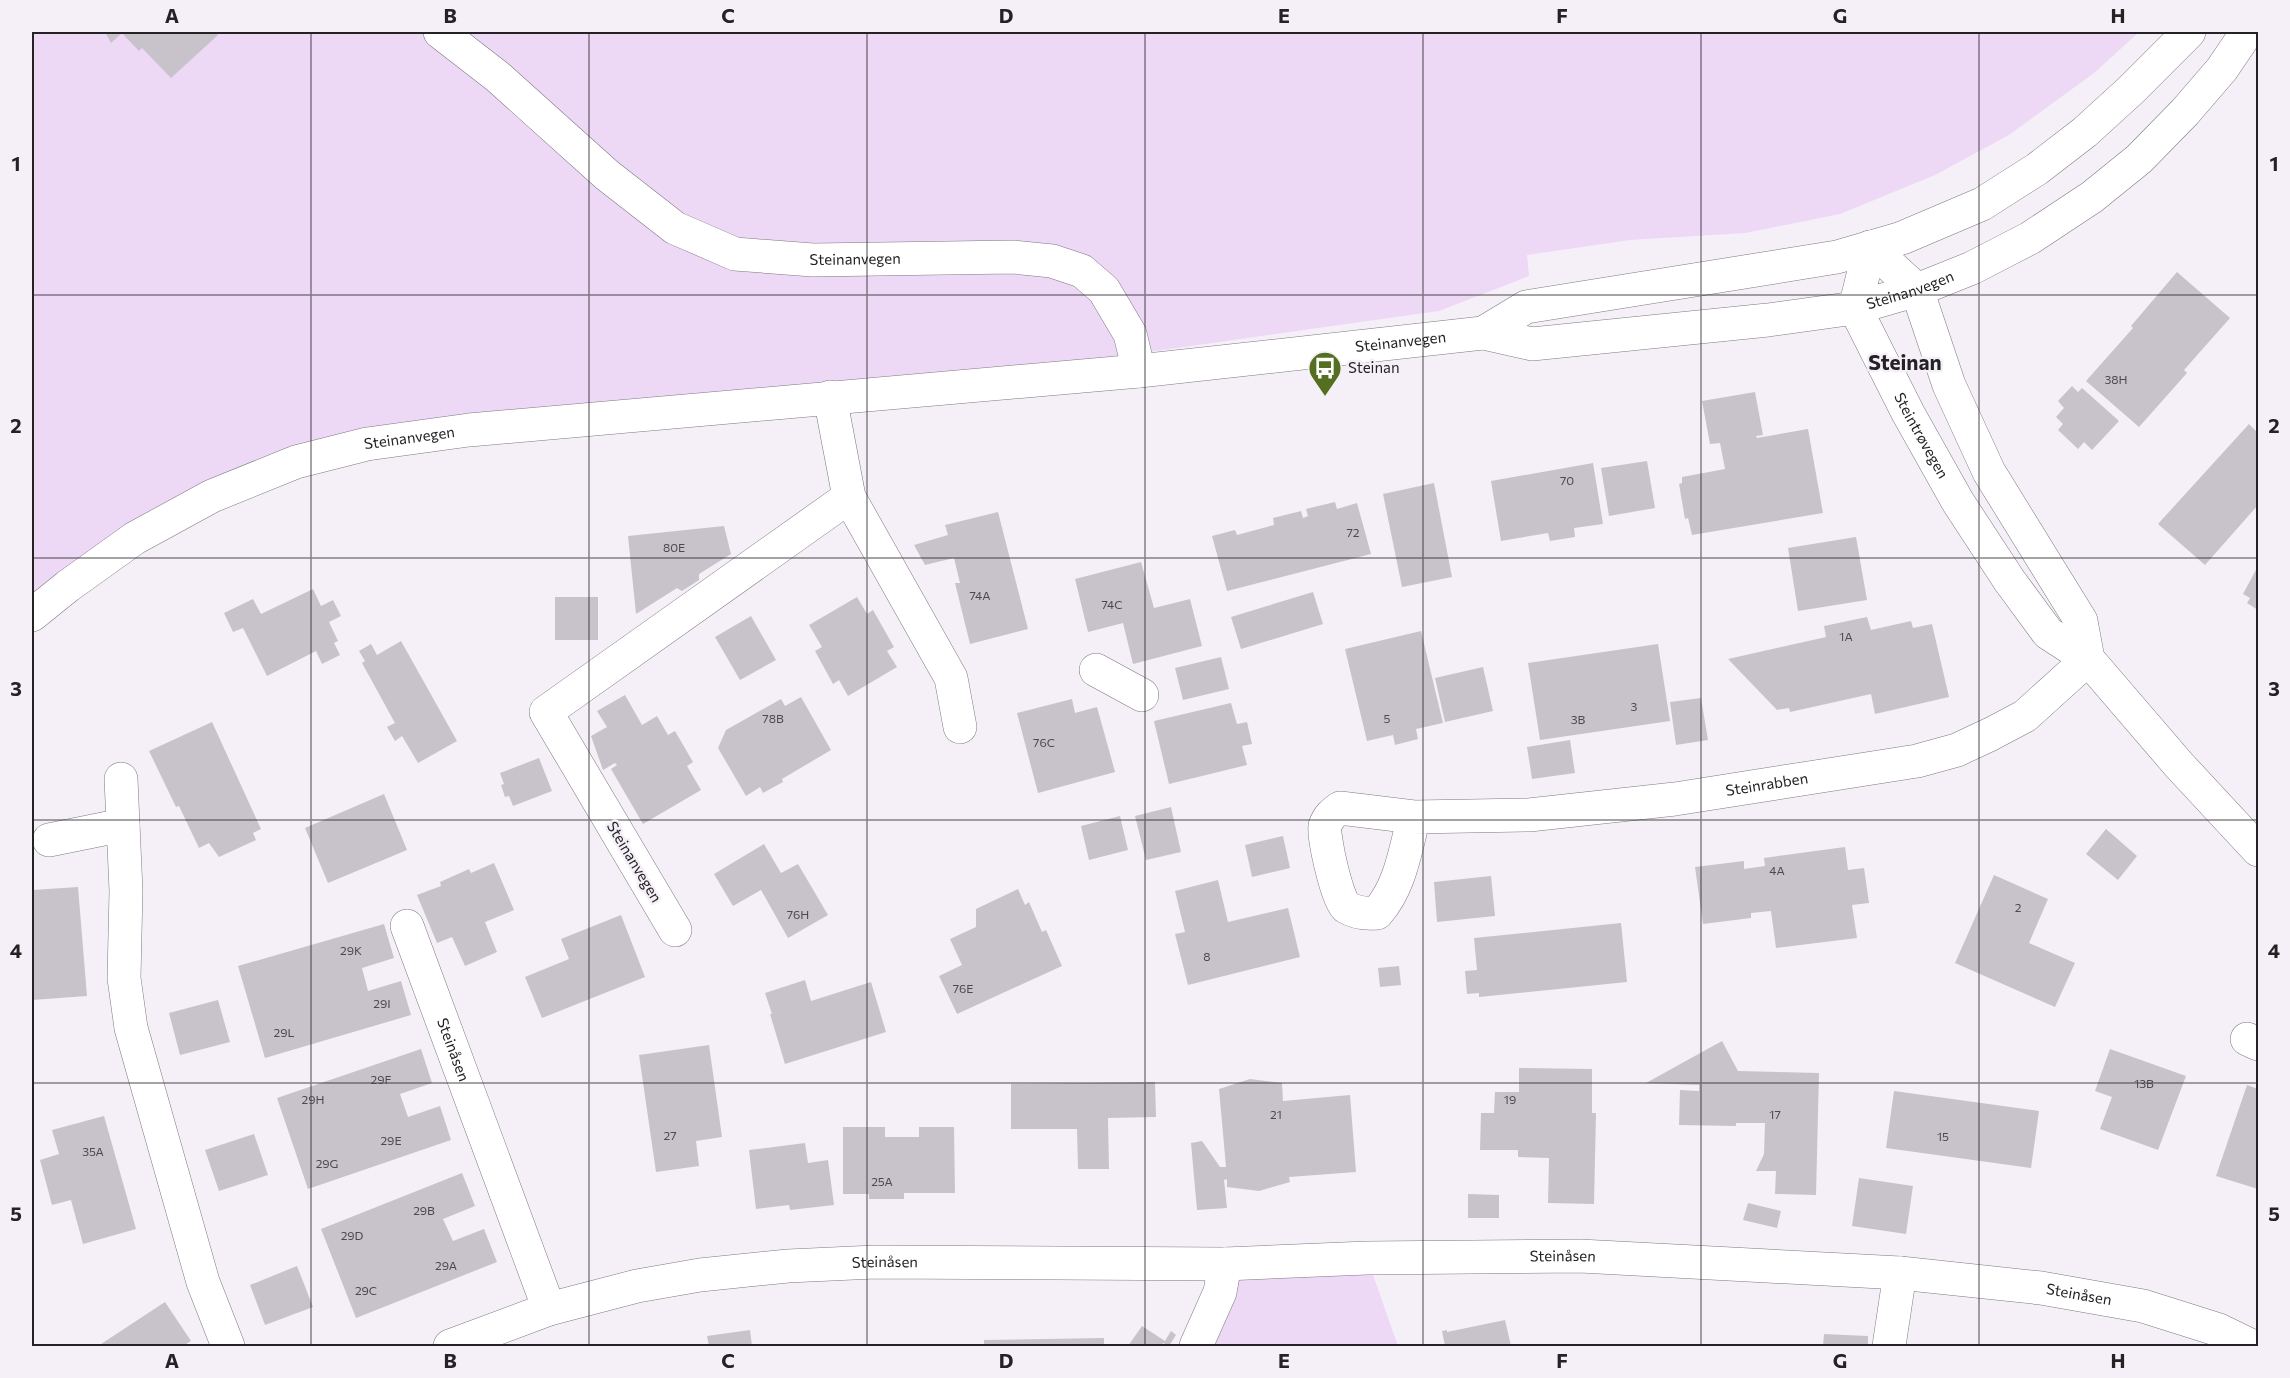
<svg xmlns="http://www.w3.org/2000/svg" width="2290" height="1378" viewBox="0 0 2290 1378" font-family="Commissioner,sans-serif">
	<style>
		.green { fill: #edd8f6 }
		.building { fill: #c8c3ca }
		.lines { fill: none; stroke-linecap: round; stroke-linejoin: round }
		.minor-casing { stroke: #7e7980; stroke-width: 34 }
		.major-casing { stroke: #7e7980; stroke-width: 34 }
		.minor { stroke: #fff; stroke-width: 33 }
		.major { stroke: #fff; stroke-width: 33 }
		.grid { fill: none; stroke: #242225; stroke-width: 1.5; stroke-opacity: 0.55 }
		.labels { text-anchor: middle; stroke-width: 5; stroke-linejoin: round; paint-order: stroke }
		.number-label { font-size: 12px; fill: #4d4a4e }
		.street-label { font-size: 15px; fill: #242225; stroke: #f5f0f7 }
		.poi-label { font-size: 15px; fill: #242225; stroke: #f5f0f7; text-anchor: start }
		.district-label { font-size: 21px; font-weight: bold; fill: #242225; stroke: #f5f0f7 }
		.neatline { fill: none; stroke: #242225; stroke-width: 2 }
		.grid-label { font-size: 20px; text-anchor: middle; font-weight: bold; fill: #242225 }
	</style>
	<rect width="100%" height="100%" fill="#f5f0f7"/>
	<g class="green">
		<path d="M32,32H2139L2094,73L2009,135L1935,175L1840,214L1745,233L1630,240L1527,255L1529,276L1439,311L830,397L294,453L32,608Z"/>
		<path d="M1367,1258L1398,1346H1180L1225,1264Z"/>
	</g>
	<g class="building">
		<path d="M105,32H215L218,35L171,78L142,48L139,51L122,33L111,43Z"/>
		<path d="M2177,272L2230,318L2184,370L2187,373L2139,427L2086,381L2133,328L2131,326Z"/>
		<path d="M2072,386L2078,392L2082,388L2119,421L2092,450L2084,442L2078,449L2058,430L2063,424L2056,417L2064,408L2058,401Z"/>
		<path d="M1755,392L1763,435L1756,436L1757,438L1808,429L1823,513L1692,535L1688,518L1685,519L1679,484L1682,483V477L1725,469L1720,443L1710,444L1702,401Z"/>
		<path d="M2249,424L2258,433V505L2205,565L2158,524Z"/>
		<path d="M1647,461L1655,508L1609,516L1601,468Z"/>
		<path d="M1593,463L1603,524L1574,528L1575,537L1550,541L1548,533L1501,541L1491,481Z"/>
		<path d="M1434,483L1452,577L1402,587L1383,494Z"/>
		<path d="M1335,502L1337,509L1357,503L1371,554L1227,591L1212,536L1235,530L1237,535L1274,525L1273,518L1301,511L1303,518L1308,516L1306,509Z"/>
		<path d="M998,512L1028,629L970,644L955,583H960L954,558L925,565L914,545L948,535L945,525Z"/>
		<path d="M724,526L731,554L699,574V580L682,591L677,588L636,614L628,536Z"/>
		<path d="M1856,537L1867,600L1798,611L1788,548Z"/>
		<path d="M1141,562L1154,608L1190,599L1202,646L1133,664L1123,623L1088,632L1075,579Z"/>
		<path d="M2258,566V610L2247,603L2250,598L2243,594Z"/>
		<path d="M313,589L321,606L333,600L341,616L329,622L338,641L334,643L340,655L322,664L316,651L267,676L243,628L233,632L224,613L253,599L261,614Z"/>
		<path d="M1313,592L1323,624L1241,649L1231,617Z"/>
		<rect x="555" y="597" width="43" height="43"/>
		<path d="M857,597L867,614L873,610L894,647L887,651L897,667L848,696L839,680L833,684L815,651L822,647L809,625Z"/>
		<path d="M751,616L776,660L740,680L715,637Z"/>
		<path d="M1867,617L1871,630L1911,621L1913,628L1932,624L1949,697L1875,714L1871,694L1790,712L1789,708L1777,710L1728,659L1826,637L1824,626Z"/>
		<path d="M1421,631L1443,723L1416,729L1418,739L1395,745L1393,735L1367,741L1345,649Z"/>
		<path d="M401,641L457,741L418,763L402,736L395,741L387,727L395,723L362,663L365,661L359,651L371,644L377,655Z"/>
		<path d="M1658,644L1670,721L1540,740L1528,663Z"/>
		<path d="M1221,657L1229,689L1183,700L1175,668Z"/>
		<path d="M1483,667L1493,711L1445,722L1435,678Z"/>
		<path d="M625,695L642,725L657,716L668,735L675,731L693,762L687,766L701,790L643,824L611,769L617,765L615,763L603,770L591,736L607,727L597,711Z"/>
		<path d="M801,697L831,750L782,779L783,782L763,793L760,787L746,796L718,748L726,730L781,699L785,706Z"/>
		<path d="M1701,698L1708,740L1676,745L1670,702Z"/>
		<path d="M1072,699L1075,713L1097,707L1115,772L1038,793L1017,713Z"/>
		<path d="M1231,703L1237,724L1247,722L1252,744L1242,746L1247,765L1169,784L1154,721Z"/>
		<path d="M212,722L261,829L253,833L256,840L219,857L209,843L199,848L179,806L176,807L149,751Z"/>
		<path d="M1570,740L1575,773L1532,779L1527,747Z"/>
		<path d="M539,758L552,791L513,806L509,796L505,797L501,785L504,784L500,773Z"/>
		<path d="M384,794L407,850L328,883L305,828Z"/>
		<path d="M1171,807L1181,852L1146,860L1135,816Z"/>
		<path d="M1120,816L1128,850L1089,860L1081,826Z"/>
		<path d="M2106,829L2137,856L2118,880L2086,854Z"/>
		<path d="M1283,836L1290,868L1252,877L1245,845Z"/>
		<path d="M764,844L781,873L798,864L828,915L788,938L761,890L733,906L714,874Z"/>
		<path d="M1845,847L1848,870L1864,868L1869,903L1852,905L1857,938L1776,948L1771,911L1751,913V918L1703,924L1695,867L1744,861V869L1765,866L1764,858Z"/>
		<path d="M494,863L514,910L485,922L497,952L465,966L452,937L437,943L417,895L441,886L440,882L469,869L471,873Z"/>
		<path d="M1994,875L2048,899L2029,943L2075,963L2055,1007L1955,963Z"/>
		<path d="M1491,876L1495,916L1437,922L1434,882Z"/>
		<path d="M1218,880L1228,922L1288,908L1300,957L1188,985L1175,934L1185,932L1175,891Z"/>
		<path d="M78,887L87,996L32,1000V890Z"/>
		<path d="M1018,889L1025,905L1029,902L1042,932L1046,930L1062,966L957,1014L939,976L962,965L950,939L976,927V909Z"/>
		<path d="M621,915L645,977L542,1018L525,977L569,959L561,939Z"/>
		<path d="M1621,923L1627,982L1479,997V993L1467,994L1465,971L1477,970L1474,938Z"/>
		<path d="M384,924L394,958L362,968L368,991L401,981L411,1015L265,1058L238,966Z"/>
		<path d="M1399,966L1401,985L1380,987L1378,968Z"/>
		<path d="M805,980L811,1001L871,982L886,1032L785,1064L770,1014H772L765,993Z"/>
		<path d="M218,1000L230,1042L180,1055L169,1013Z"/>
		<path d="M1722,1041L1738,1071L1819,1073L1816,1195L1775,1194L1776,1171H1756L1764,1154L1765,1123H1736V1126L1679,1125L1680,1090L1699,1091V1085L1646,1083Z"/>
		<path d="M709,1045L722,1137L696,1141L699,1166L656,1172L639,1055Z"/>
		<path d="M421,1049L432,1083L400,1094L408,1117L440,1106L451,1140L308,1189L277,1098Z"/>
		<path d="M2110,1049L2186,1076L2158,1150L2100,1129L2112,1097L2095,1091Z"/>
		<path d="M1519,1068L1592,1069V1113H1596L1594,1204L1548,1203L1549,1158L1518,1157V1150H1480L1481,1113H1494L1495,1092H1519Z"/>
		<path d="M1250,1079L1282,1083L1283,1101L1350,1095L1356,1172L1289,1177L1290,1182L1259,1191L1227,1187V1179L1224,1180L1227,1208L1197,1210L1191,1143L1202,1141L1220,1167H1226L1219,1089Z"/>
		<path d="M1155,1082L1156,1117L1108,1118L1109,1169H1078L1077,1129H1011V1084Z"/>
		<path d="M2247,1085L2258,1089V1189L2216,1176Z"/>
		<path d="M1894,1091L2039,1111L2031,1168L1886,1148Z"/>
		<path d="M104,1116L136,1229L83,1244L71,1200L52,1205L40,1160L59,1154L52,1130Z"/>
		<path d="M843,1127H885V1137H919V1127H954L955,1193H904V1199H869V1194H843Z"/>
		<path d="M254,1134L268,1175L219,1191L205,1150Z"/>
		<path d="M805,1143L808,1163L828,1160L834,1205L790,1210L789,1205L756,1209L749,1150Z"/>
		<path d="M462,1173L475,1206L443,1219L453,1241L484,1229L497,1262L356,1318L321,1229Z"/>
		<path d="M1859,1178L1913,1186L1906,1234L1852,1226Z"/>
		<path d="M1468,1194L1499,1195V1218H1468Z"/>
		<path d="M1748,1203L1781,1211L1777,1228L1743,1220Z"/>
		<path d="M297,1266L313,1307L265,1325L250,1285Z"/>
		<path d="M165,1302L191,1341L183,1346H98Z"/>
		<path d="M1505,1320L1511,1346H1445L1442,1331L1447,1330V1332Z"/>
		<path d="M1142,1326L1165,1341L1171,1331L1176,1335L1169,1346L1163,1343L1161,1346H1128Z"/>
		<path d="M750,1330L752,1346H709L707,1336Z"/>
		<path d="M1824,1334L1868,1336V1346H1823Z"/>
		<path d="M1104,1338V1346H984V1340Z"/>
	</g>
	<g class="lines">
		<defs>
			<g id="minor">
				<path id="s1" d="M440,32L498,77L607,175L675,228L735,254L813,260L1013,257L1052,261L1082,271L1104,290L1130,334L1139,371"/>
				<path d="M830,397L849,497L951,678L960,727"/>
				<path id="s2" d="M2088,659L2081,621L1989,472L1949,385L1917,290L1870,247L1855,308L1908,413L1958,502L2009,580L2048,633L2088,659L2179,765L2258,850"/>
				<path d="M1096,670L1142,695"/>
				<path d="M121,779L126,891L124,978L131,1028L203,1282L228,1346"/>
				<path id="s3" d="M1414,817C1405,850 1401,886 1377,913C1366,914 1356,913 1346,907C1337,900 1323,836 1325,826C1328,817 1333,813 1340,808L1414,817L1529,815L1675,799L1917,761L1957,750L1991,734L2025,716L2088,659"/>
				<path d="M49,840L123,825"/>
				<path id="s4" d="M407,926L549,1309"/>
				<path d="M675,930L546,712L849,497"/>
				<path d="M2247,1039L2258,1044"/>
				<path id="s5" d="M450,1346L549,1309L637,1286L700,1275L788,1266L875,1262L1225,1264L1367,1258L1580,1256L1900,1273L2041,1288L2143,1306L2219,1330L2252,1346"/>
				<path d="M1196,1346L1220,1292L1225,1264"/>
				<path d="M1889,1346L1900,1273"/>
			</g>
			<g id="major">
				<path d="M1483,333L1526,307L1837,257L1902,238L1982,204L2037,169L2085,132L2131,90L2189,32"/>
				<path id="s6" d="M32,615L68,586L135,538L212,496L296,462L367,444L469,430L1139,371L1483,333L1532,344L1768,320L1855,308L1917,290L1972,268L2030,238L2092,197L2139,159L2185,112L2222,69L2247,32"/>
			</g>
		</defs>
		<use href="#minor" class="minor-casing"/>
		<use href="#major" class="major-casing"/>
		<use href="#minor" class="minor"/>
		<use href="#major" class="major"/>
	</g>
	<path class="grid" d="M311,32V1346M589,32V1346M867,32V1346M1145,32V1346M1423,32V1346M1701,32V1346M1979,32V1346M32,295H2258M32,558H2258M32,820H2258M32,1083H2258"/>
	<defs>
		<symbol id="bus-pin" viewBox="-11 -11 22 30"><path d="M0 17L-7.5 6A9.5 9.5 0 1 1 7.5 6Z" fill="#556f22" stroke="#f5f0f7"/><path d="M-5-6H5V4H4V6H2V4H-2V6H-4V4H-5ZM-3.5-4V0h7V-4ZM-3.5 1.2v1.5H-2V1.2ZM2 1.2v1.5H3.5V1.2Z" fill="#fff"/></symbol>
	</defs>
	<g fill-rule="evenodd">
		<use href="#bus-pin" x="1306" y="349" width="38" height="52"/>
	</g>
	<g class="labels">
		<g class="number-label">
			<text x="2116" y="384">38H</text>
			<text x="1567" y="485">70</text>
			<text x="1353" y="537">72</text>
			<text x="674" y="552">80E</text>
			<text x="980" y="600">74A</text>
			<text x="1112" y="609">74C</text>
			<text x="1846" y="641">1A</text>
			<text x="1634" y="711">3</text>
			<text x="773" y="723">78B</text>
			<text x="1387" y="723">5</text>
			<text x="1578" y="724">3B</text>
			<text x="1044" y="747">76C</text>
			<text x="1777" y="875">4A</text>
			<text x="2018" y="912">2</text>
			<text x="798" y="919">76H</text>
			<text x="351" y="955">29K</text>
			<text x="1207" y="961">8</text>
			<text x="963" y="993">76E</text>
			<text x="382" y="1008">29I</text>
			<text x="284" y="1037">29L</text>
			<text x="381" y="1084">29F</text>
			<text x="2144" y="1088">13B</text>
			<text x="313" y="1104">29H</text>
			<text x="1510" y="1104">19</text>
			<text x="1276" y="1119">21</text>
			<text x="1775" y="1119">17</text>
			<text x="670" y="1140">27</text>
			<text x="1943" y="1141">15</text>
			<text x="391" y="1145">29E</text>
			<text x="93" y="1156">35A</text>
			<text x="327" y="1168">29G</text>
			<text x="882" y="1186">25A</text>
			<text x="424" y="1215">29B</text>
			<text x="352" y="1240">29D</text>
			<text x="446" y="1270">29A</text>
			<text x="366" y="1295">29C</text>
		</g>
		<g class="street-label">
			<text dy="5" stroke="none"><textPath href="#s1" startOffset="492">Steinanvegen</textPath></text>
			<text dy="5" stroke="none"><textPath href="#s6" startOffset="1935">Steinanvegen</textPath></text>
			<text dy="5" stroke="none"><textPath href="#s6" startOffset="1419">Steinanvegen</textPath></text>
			<text dy="5" stroke="none"><textPath href="#s2" startOffset="680">Steintrøvegen</textPath></text>
			<text dy="5" stroke="none"><textPath href="#s6" startOffset="423">Steinanvegen</textPath></text>
			<text dy="5" stroke="none"><textPath href="#s3" startOffset="674">Steinrabben</textPath></text>
			<text transform="translate(634 862) rotate(59)" y="5">Steinanvegen</text>
			<text dy="5" stroke="none"><textPath href="#s4" startOffset="132">Steinåsen</textPath></text>
			<text dy="5" stroke="none"><textPath href="#s5" startOffset="1124">Steinåsen</textPath></text>
			<text dy="5" stroke="none"><textPath href="#s5" startOffset="446">Steinåsen</textPath></text>
			<text dy="5" stroke="none"><textPath href="#s5" startOffset="1642">Steinåsen</textPath></text>
		</g>
		<g class="poi-label">
			<text x="1348" y="373">Steinan</text>
		</g>
		<g class="district-label">
			<text x="1905" y="370">Steinan</text>
		</g>
	</g>
	<rect width="2290" height="1378" fill="none" stroke="#f5f0f7" stroke-width="66"/>
	<rect x="33" y="33" width="2224" height="1312" class="neatline"/>
	<g class="grid-label">
		<text x="172" y="23">A</text>
		<text x="450" y="23">B</text>
		<text x="728" y="23">C</text>
		<text x="1006" y="23">D</text>
		<text x="1284" y="23">E</text>
		<text x="1562" y="23">F</text>
		<text x="1840" y="23">G</text>
		<text x="2118" y="23">H</text>
		<text x="16" y="171">1</text>
		<text x="2274" y="171">1</text>
		<text x="16" y="433">2</text>
		<text x="2274" y="433">2</text>
		<text x="16" y="696">3</text>
		<text x="2274" y="696">3</text>
		<text x="16" y="958">4</text>
		<text x="2274" y="958">4</text>
		<text x="16" y="1221">5</text>
		<text x="2274" y="1221">5</text>
		<text x="172" y="1368">A</text>
		<text x="450" y="1368">B</text>
		<text x="728" y="1368">C</text>
		<text x="1006" y="1368">D</text>
		<text x="1284" y="1368">E</text>
		<text x="1562" y="1368">F</text>
		<text x="1840" y="1368">G</text>
		<text x="2118" y="1368">H</text>
	</g>
</svg>
